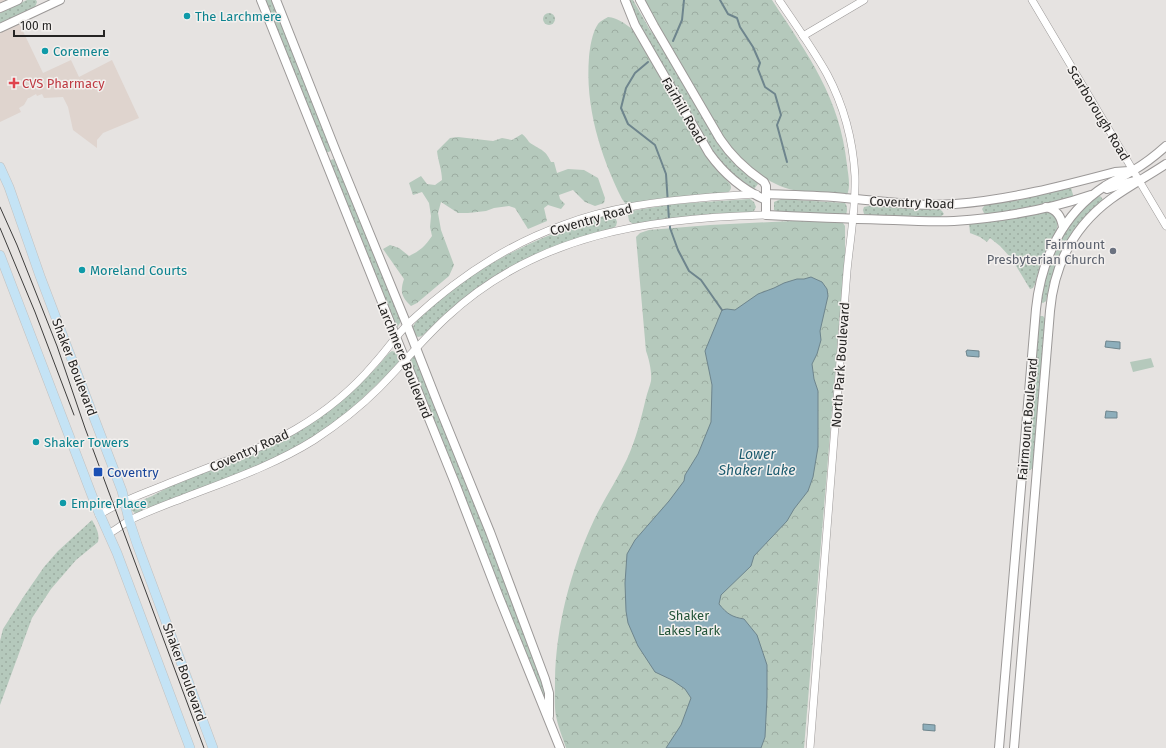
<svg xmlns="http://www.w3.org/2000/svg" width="1166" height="748" viewBox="0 0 1166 748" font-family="'Fira Sans',sans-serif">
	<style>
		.built { fill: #dfd4ce }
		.grass { fill: url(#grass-dots) }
		.forest { fill: url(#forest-crowns) }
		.garden { fill: #b5c9bc }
		.water { fill: #8daebb; stroke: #6e858d }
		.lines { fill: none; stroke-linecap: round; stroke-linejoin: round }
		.stream { stroke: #6e858d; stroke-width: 2 }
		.tertiary-casing { stroke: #9c9998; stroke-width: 8 }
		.secondary-casing { stroke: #9c9998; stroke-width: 10 }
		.primary-casing { stroke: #c2c2c1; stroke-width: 10 }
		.tertiary { stroke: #fff; stroke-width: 7 }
		.secondary { stroke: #fff; stroke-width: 8 }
		.primary { stroke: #c4e3f5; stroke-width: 9 }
		.tram { stroke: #3f3e3d; stroke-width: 1 }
		.culture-dot { fill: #0f9aa8; stroke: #f3f0ee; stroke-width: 1.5 }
		.health-dot { fill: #e0444e; stroke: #f3f0ee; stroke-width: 1.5 }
		.worship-dot { fill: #6b7280; stroke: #f3f0ee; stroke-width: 1.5 }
		.transit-dot { fill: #1a4fb4; stroke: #f3f0ee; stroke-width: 1.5 }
		.labels { text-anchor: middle; stroke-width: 3; stroke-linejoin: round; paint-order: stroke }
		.culture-label { font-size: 13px; fill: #0d838f; stroke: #f3f0ee; text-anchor: start }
		.health-label { font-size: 13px; fill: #be3a42; stroke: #f3f0ee; text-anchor: start }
		.street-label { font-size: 13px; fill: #252423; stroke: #f3f0ee }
		.worship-label { font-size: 13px; fill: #5b616d; stroke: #f3f0ee; text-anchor: end }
		.transit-label { font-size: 13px; fill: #164399; stroke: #f3f0ee; text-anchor: start }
		.park-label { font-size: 13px; fill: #235439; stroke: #f3f0ee }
		.water-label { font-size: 14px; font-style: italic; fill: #1b5b6f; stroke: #f3f0ee }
	</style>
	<defs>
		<pattern id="grass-dots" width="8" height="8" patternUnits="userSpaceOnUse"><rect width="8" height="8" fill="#b5c9bc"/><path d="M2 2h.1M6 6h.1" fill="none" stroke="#9caca1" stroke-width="1.8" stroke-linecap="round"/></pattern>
		<pattern id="forest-crowns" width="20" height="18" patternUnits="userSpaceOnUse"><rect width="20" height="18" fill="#b5c9bc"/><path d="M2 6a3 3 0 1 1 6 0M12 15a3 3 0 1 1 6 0" fill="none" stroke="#9caca1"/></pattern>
	</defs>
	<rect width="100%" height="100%" fill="#e6e3e1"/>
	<path class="built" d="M0,0H8L43,73L71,60L79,77L112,60L139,118L103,133L97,140V148L73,130L68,107L63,97L44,98L42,94L37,96L36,94L29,98H28L24,105L19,108L21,112L0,122Z"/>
	<g class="grass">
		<path d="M27,0H36L37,2L35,7L0,23V13Z"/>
		<path d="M264,0H272L330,147L331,150L329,152H325Z"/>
		<path d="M628,0H633L650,30L660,43L720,146C731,160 743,171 757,182L758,184L754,189H750L738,181L717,160L638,25Z"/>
		<circle cx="549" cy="19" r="6"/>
		<path d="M333,159L337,163L399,316C401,321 401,323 397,327L395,326L329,161Z"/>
		<path d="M1071,188L1074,198L1049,204L987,215L984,213L982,209L985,205L1019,200Z"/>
		<path d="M1100,196L1102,198L1103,201L1063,250L1055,267L1050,283L1046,301L1043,303L1041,302L1042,282L1058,244L1067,229L1074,220L1087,205L1097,197Z"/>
		<path d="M750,199L754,202L756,207L754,211L749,213L682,217L633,224L629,221L628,215L631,211L674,204Z"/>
		<path d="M781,199L845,203C848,207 847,211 846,215L779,212L774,210V202Z"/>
		<path d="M869,206L939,209L942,211L944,214L939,218L869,216L864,214L863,210L864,207Z"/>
		<path d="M1047,211C1069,218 1051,239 1046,251C1041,261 1038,273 1035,284L1033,288L1030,289L1012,259L1000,246L990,238L987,242L980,237L970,233L969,222Z"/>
		<path d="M612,215L615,217L617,222L616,226L613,228C572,238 532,253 496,275C469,292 446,314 422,336L418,337L415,335L412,330C414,320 425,314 432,307C483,261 540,236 604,216Z"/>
		<path d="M1040,316H1043L1046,320V327L1033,468L1030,470H1027L1026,466L1037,320Z"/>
		<path d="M416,347L545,679L549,720L405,360Z"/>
		<path d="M392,351L395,352L400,358L399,362L388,374L349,411L326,429L300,445L258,466L138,513H135L131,510V507L138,502L152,496L169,487L251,454L355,388L376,368L389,353Z"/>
		<path d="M92,520C96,527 100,534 98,542L76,560L51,589L32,618L0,705V641L3,629L24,596L44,567L58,551Z"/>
	</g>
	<g class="forest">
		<path d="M645,0H772C808,55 840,97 847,165C848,174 851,186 847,195C831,194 815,193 800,191C771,188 747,166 728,145L657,24Z"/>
		<path d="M608,17C618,18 624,23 632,29L710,161L730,184C732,188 731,190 727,193L628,205L625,203L622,199C600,155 585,106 589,57C590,47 592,33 598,24C600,21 605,19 608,17Z"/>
		<path d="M522,134C525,136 527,139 529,142C539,150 545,148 551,162H554L557,173L568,169L584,170L598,178L605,198L604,203L595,206L585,202L573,190L559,195L560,199L565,204L561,209L548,205L544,208L547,221L528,229L515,208L509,206L494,208L486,211L468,213H458L441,202L438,213L441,230L454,265L449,276L417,303L411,306C401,297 400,291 404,279L383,249L390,245L399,248L409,256C420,251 425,246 432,236L430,227L431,216L429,203L422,192L413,195L409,183L421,176L427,184L435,185L442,180C442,170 438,161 437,151L450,138L458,137L493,141L502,138L512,140Z"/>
		<path d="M811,220L843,223L845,226V254L804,748H566C563,738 558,727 556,716C554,705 555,692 555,680C556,625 571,569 594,520C604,499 617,480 627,459C636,439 641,419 646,398C647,393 650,386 651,381C652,372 649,359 646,351L636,237L640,233L649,230L710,225Z"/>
	</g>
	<path class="garden" d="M1151,358L1154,367L1133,372L1130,362Z"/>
	<g class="water">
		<path d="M811,277L822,282L827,289L828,296L820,331L821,340L817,354L812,364L814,379L818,391V447L813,477L808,491L794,509L787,521L754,556L751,566L721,595L719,604C727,614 732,617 744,619L757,635L767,665V697L765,737L761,748H666L681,725L691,698L685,689L672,680L655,672L638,646L628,623L626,611L625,583L627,554L635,540L669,501L684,481L685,475L698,454L711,422L712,385L705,351L722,310L727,309L735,310L758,294L774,288L784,283L797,279H804Z"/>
		<path d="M1106,341L1120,342V349L1105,347Z"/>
		<path d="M967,350L979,351V357L967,356L966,351H967Z"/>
		<path d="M1106,411L1117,412V418H1105Z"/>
		<path d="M923,724L935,725V731L923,730Z"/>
	</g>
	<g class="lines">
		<g class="stream">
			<path d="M720,0L728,14L737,18L740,27L753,47L760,63L758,69L765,87L775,94L781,115L777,125L787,162"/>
			<path d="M673,41L682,20L684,0"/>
			<path d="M648,62L635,73L626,88L621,108L628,124L655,145L666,174L669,220"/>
			<path d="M670,224V228L678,250L689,271L701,280L722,310"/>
		</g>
		<defs>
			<g id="tertiary">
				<path d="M779,0C795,24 813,49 827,74C844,106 853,141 855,176C856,208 850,239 847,271L810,748"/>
				<path d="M1032,0L1166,226"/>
				<path d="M803,36L864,0"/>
				<path d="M99,515C117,503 137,496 157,488C182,478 206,468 231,459C253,450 276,441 296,429C325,412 352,390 374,364C387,350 397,334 411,321C455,280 506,245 563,225C610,207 661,201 711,197C726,196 741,195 756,194"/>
				<path d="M108,534C116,530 123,524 130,520C148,511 168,504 186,497C230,480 274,465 314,440C337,425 359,408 379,388C402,365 422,340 447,317C536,234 649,218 766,215"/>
			</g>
			<g id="secondary">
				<path d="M261,0L396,337L455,483L499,597L560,748"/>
				<path d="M276,0L337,154L407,325L438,404L490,532L545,679L549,693V716"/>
				<path d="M625,0L635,25L709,153C724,174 743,190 766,200"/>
				<path d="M640,0L654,26L720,139C732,157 746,170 764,182L766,186V215C809,217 851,219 894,220C914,221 934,222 954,221C1000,218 1047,210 1091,195"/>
				<path d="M0,8L18,0"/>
				<path d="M0,28L60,0"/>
				<path d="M1107,189L1123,184L1135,181"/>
				<path d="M766,194C792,195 819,195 845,198C881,201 918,207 955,204C1009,200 1062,186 1115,172L1129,171"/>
				<path d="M1046,207C1057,210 1061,216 1063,227"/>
				<path d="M999,748L1036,309C1041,260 1062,214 1105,186C1115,180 1125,176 1134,170C1146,163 1156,155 1166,146"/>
				<path d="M1014,748L1050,311C1054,265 1073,227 1111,199C1129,186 1148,176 1166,164"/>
			</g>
			<g id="primary">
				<path d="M0,167L9,187L40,276L122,491L129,520L137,544L213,748"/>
				<path d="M0,255L96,506L117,553L190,748"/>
			</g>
		</defs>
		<use href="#tertiary" class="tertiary-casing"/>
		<use href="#secondary" class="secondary-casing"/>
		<use href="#primary" class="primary-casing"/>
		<use href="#tertiary" class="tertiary"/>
		<use href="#secondary" class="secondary"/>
		<use href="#primary" class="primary"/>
		<g class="tram">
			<path d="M0,207L17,245L57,346L85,428L204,748"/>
			<path d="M0,228L35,312L74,415"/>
		</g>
	</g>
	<g class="culture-dot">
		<circle cx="187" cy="16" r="4"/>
		<circle cx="45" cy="51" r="4"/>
		<circle cx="82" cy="270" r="4"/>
		<circle cx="36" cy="442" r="4"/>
		<circle cx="63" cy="503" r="4"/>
	</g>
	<path class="health-dot" d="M12 77h4v4h4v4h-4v4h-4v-4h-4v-4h4z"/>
	<circle class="worship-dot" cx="1113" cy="251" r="4"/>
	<rect class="transit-dot" x="93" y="467" width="10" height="10" rx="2"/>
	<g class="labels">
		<g class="culture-label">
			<text x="195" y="21">The Larchmere</text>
			<text x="53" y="56">Coremere</text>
			<text x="90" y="275">Moreland Courts</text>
			<text x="44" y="447">Shaker Towers</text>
			<text x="71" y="508">Empire Place</text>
		</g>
		<g class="health-label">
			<text x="22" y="88">CVS Pharmacy</text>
		</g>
		<g class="street-label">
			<text transform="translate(684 110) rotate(60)" y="5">Fairhill Road</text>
			<text transform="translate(1099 113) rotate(59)" y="5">Scarborough Road</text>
			<text transform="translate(912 202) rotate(2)" y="5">Coventry Road</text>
			<text transform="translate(591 219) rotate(-16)" y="5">Coventry Road</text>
			<text transform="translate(405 360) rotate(68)" y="5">Larchmere Boulevard</text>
			<text transform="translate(840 365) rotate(-86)" y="5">North Park Boulevard</text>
			<text transform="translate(75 367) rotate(69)" y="5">Shaker Boulevard</text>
			<text transform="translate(1027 419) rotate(-85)" y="5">Fairmount Boulevard</text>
			<text transform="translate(249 450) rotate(-24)" y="5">Coventry Road</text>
			<text transform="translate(185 672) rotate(70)" y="5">Shaker Boulevard</text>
		</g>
		<g class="worship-label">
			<text x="1105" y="249">Fairmount<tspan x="1105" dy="15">Presbyterian Church</tspan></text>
		</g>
		<g class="transit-label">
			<text x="107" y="477">Coventry</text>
		</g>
		<g class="park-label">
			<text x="689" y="620">Shaker<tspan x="689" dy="15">Lakes Park</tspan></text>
		</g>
		<g class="water-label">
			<text x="757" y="459">Lower<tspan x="757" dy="16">Shaker Lake</tspan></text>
		</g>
	</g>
	<path d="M14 30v6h90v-6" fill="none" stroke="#252423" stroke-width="2"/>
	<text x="20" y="30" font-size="12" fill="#252423" stroke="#f3f0ee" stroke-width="3" paint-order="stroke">100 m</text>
</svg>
